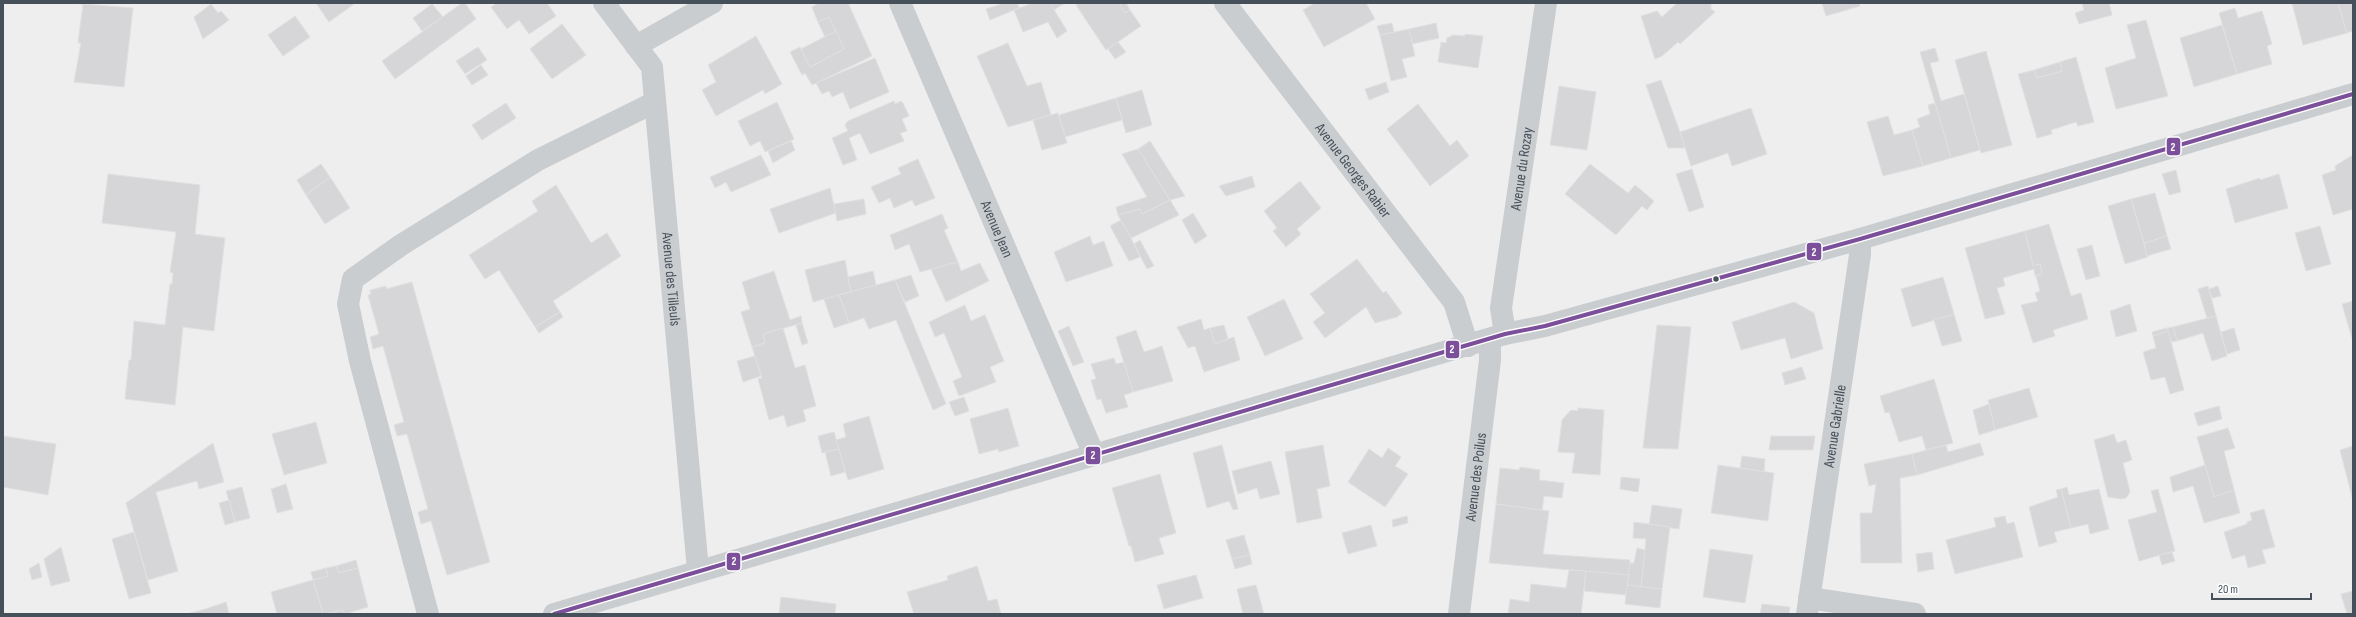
<svg xmlns="http://www.w3.org/2000/svg" width="2356" height="617" viewBox="0 0 2356 617" font-family="'Sofia Sans Condensed',sans-serif">
	<style>
		.building { fill: #d6d6d8; stroke: #e0e0e1 }
		.lines { fill: none; stroke-linecap: round; stroke-linejoin: round }
		.minor { stroke: #cacdcf; stroke-width: 22 }
		.bus-1-casing { stroke: #fff; stroke-width: 7 }
		.bus-1 { stroke: #7c4f9a; stroke-width: 4 }
		.bus-dot { fill: #45505b; stroke: #fff; stroke-width: 1.5 }
		.labels { text-anchor: middle; stroke-width: 3; stroke-linejoin: round; paint-order: stroke }
		.street-label { font-size: 15px; fill: #45505b; stroke: #fff }
		.line-badge { stroke: #fff; stroke-width: 1.5 }
		.badge-label { font-size: 11px; text-anchor: middle; font-weight: bold; fill: #fff }
	</style>
	<rect width="100%" height="100%" fill="#efeeee"/>
	<g class="building">
		<path d="M71,3L133,8L124,87L74,82L81,43H78L83,4Z"/>
		<path d="M316,3H354V4L329,22Z"/>
		<path d="M462,3H465L476,19L395,79L382,61Z"/>
		<path d="M497,3H547L556,16L529,34L519,20L507,29L491,7Z"/>
		<path d="M819,3H848L872,56L812,85L805,73L802,75L790,52L800,47L810,67L844,49L829,17L818,22L812,7Z"/>
		<path d="M1004,3H1017L1019,8L990,20L986,9Z"/>
		<path d="M1033,3H1050L1067,31L1057,38L1048,22L1023,32L1014,10Z"/>
		<path d="M1050,3H1065L1054,10Z"/>
		<path d="M1079,3H1119L1125,13L1130,10L1141,26L1106,50L1076,5Z"/>
		<path d="M1119,3H1126L1130,10L1125,13Z"/>
		<path d="M1315,3H1366L1375,19L1324,47L1303,10Z"/>
		<path d="M1677,3H1711V9L1715,12L1680,44L1678,42L1662,56L1655,59L1641,16L1657,11L1662,17Z"/>
		<path d="M1822,3H1859L1860,6L1826,16Z"/>
		<path d="M2082,3H2109L2112,15L2079,24L2075,13L2084,10Z"/>
		<path d="M2292,3H2338L2347,33L2303,45Z"/>
		<path d="M2338,3H2353V31L2347,33Z"/>
		<path d="M211,4L218,13L221,11L229,20L203,39L194,17Z"/>
		<path d="M432,4L443,17L422,31L413,18Z"/>
		<path d="M2235,8L2238,18L2262,11L2272,44L2267,46L2272,64L2237,74L2219,13Z"/>
		<path d="M295,16L310,37L283,56L268,35Z"/>
		<path d="M829,17L836,31L825,37L818,22Z"/>
		<path d="M2146,20L2168,96L2116,109L2105,68L2136,58L2127,25Z"/>
		<path d="M1392,23L1394,32L1380,35L1377,26Z"/>
		<path d="M1436,23L1439,38L1412,44L1409,29Z"/>
		<path d="M562,24L586,55L552,79L530,49Z"/>
		<path d="M2222,25L2237,74L2194,87L2180,38Z"/>
		<path d="M1409,29L1415,56L1402,59L1407,77L1391,81L1380,35Z"/>
		<path d="M836,31L844,49L810,67L801,49Z"/>
		<path d="M1465,34L1483,36L1478,68L1438,62L1441,42L1446,43L1447,38L1453,35L1465,36Z"/>
		<path d="M756,36L782,84L765,94L763,90L716,116L702,90L716,82L708,65Z"/>
		<path d="M1118,42L1126,52L1115,59L1108,49Z"/>
		<path d="M1008,43L1027,86L1041,82L1051,115L1008,127L977,56Z"/>
		<path d="M478,47L487,60L465,74L456,61Z"/>
		<path d="M1935,48L1939,61L1930,63L1941,101L1964,94L1980,150L1951,158L1920,52Z"/>
		<path d="M1986,51L2012,145L1981,153L1955,60Z"/>
		<path d="M2076,57L2094,122L2078,126L2076,122L2051,130L2052,134L2037,138L2018,74L2034,70L2037,78L2062,71L2060,62Z"/>
		<path d="M875,58L889,92L850,109L843,92L832,97L829,91L822,94L816,83Z"/>
		<path d="M2060,62L2062,71L2037,78L2034,70Z"/>
		<path d="M481,65L488,75L472,85L466,76Z"/>
		<path d="M1661,80L1680,132L1685,148H1668L1646,85Z"/>
		<path d="M1386,82L1389,92L1369,100L1365,89Z"/>
		<path d="M1559,86L1596,92L1587,150L1550,145Z"/>
		<path d="M1142,90L1152,125L1126,133L1116,98Z"/>
		<path d="M1116,98L1122,120L1065,137L1059,115Z"/>
		<path d="M894,101L895,104L901,101L903,103L909,116L902,119L907,131L900,133L904,141L870,154L860,133L849,138L857,160L843,165L832,138L848,131L845,125L848,121Z"/>
		<path d="M777,102L794,139L765,152L760,141L750,146L738,121Z"/>
		<path d="M506,103L516,118L482,140L472,125Z"/>
		<path d="M1935,103L1951,158L1923,166L1912,130L1920,127L1917,119L1930,114L1928,105Z"/>
		<path d="M1418,104L1450,146L1457,140L1469,156L1430,186L1387,129Z"/>
		<path d="M1751,108L1767,154L1732,166L1728,153L1691,166L1680,132Z"/>
		<path d="M1058,113L1067,143L1042,150L1033,120Z"/>
		<path d="M1888,116L1894,135L1912,130L1923,166L1883,176L1867,122Z"/>
		<path d="M791,141L795,150L773,163L768,151Z"/>
		<path d="M1150,141L1185,196L1170,200L1138,149Z"/>
		<path d="M1138,149L1170,200L1142,214L1140,209L1118,215L1116,207L1147,197L1122,154Z"/>
		<path d="M761,155L771,175L731,192L726,182L715,188L710,177Z"/>
		<path d="M2353,155V209L2333,215L2322,175L2336,170L2335,166Z"/>
		<path d="M918,159L935,198L915,206L912,200L894,208L890,198L879,203L871,187L901,174L898,168Z"/>
		<path d="M321,164L330,177L306,195L297,180Z"/>
		<path d="M1590,164L1628,193L1635,185L1654,201L1647,210L1642,206L1616,235L1565,194Z"/>
		<path d="M1692,169L1704,207L1689,212L1676,174Z"/>
		<path d="M2176,170L2181,192L2169,195L2162,174Z"/>
		<path d="M108,174L200,185L195,234L225,238L214,331L183,327L175,405L125,399L129,360H131L134,321L165,325L170,284H172L173,273L170,272L176,232L102,223Z"/>
		<path d="M2279,174L2288,208L2235,223L2226,189L2260,178V180Z"/>
		<path d="M1252,176L1255,187L1226,196L1219,186Z"/>
		<path d="M330,177L350,208L325,224L306,195Z"/>
		<path d="M1300,181L1321,208L1297,229L1301,234L1286,247L1273,231L1277,228L1264,211Z"/>
		<path d="M556,185L591,243L607,233L621,256L553,301L560,312L535,327L499,270L485,279L469,255L538,211L532,201Z"/>
		<path d="M830,188L836,213L779,233L770,209Z"/>
		<path d="M2155,193L2167,236L2144,243L2131,199Z"/>
		<path d="M864,199L866,214L837,221L834,204Z"/>
		<path d="M2131,199L2148,257L2125,264L2108,206Z"/>
		<path d="M1170,200L1179,215L1131,238L1118,215L1140,209L1142,214Z"/>
		<path d="M1193,213L1207,236L1195,244L1182,220Z"/>
		<path d="M942,214L948,228L944,230L958,262L920,272L909,244L895,250L890,235Z"/>
		<path d="M1121,220L1131,238L1140,257L1129,261L1110,226Z"/>
		<path d="M2049,224L2071,296L2081,293L2088,319L2053,330L2055,336L2033,343L2021,305L2038,301L2035,293L2040,291L2036,276L2042,274L2040,264L2033,266L2025,231Z"/>
		<path d="M2320,226L2331,264L2306,271L2295,233Z"/>
		<path d="M2025,231L2033,266L2040,264L2042,274L2035,276L2034,269L2003,278L2005,286L1997,288L2005,314L1985,319L1965,248Z"/>
		<path d="M1090,236L1093,245L1104,241L1113,266L1066,282L1054,252Z"/>
		<path d="M2167,236L2171,249L2147,256L2144,243Z"/>
		<path d="M1140,240L1154,266L1147,269L1134,244Z"/>
		<path d="M2092,245L2100,276L2086,280L2077,249Z"/>
		<path d="M1357,259L1383,293L1386,291L1402,313L1397,317L1375,323L1366,307L1325,338L1313,322L1325,313L1310,294Z"/>
		<path d="M845,260L851,292L813,302L805,270Z"/>
		<path d="M958,262L961,271L980,263L989,281L946,302L931,269Z"/>
		<path d="M774,271L790,320L801,316L802,323L763,334L765,343L752,347L741,312L750,309L742,282Z"/>
		<path d="M873,271L876,285L851,292L848,277Z"/>
		<path d="M911,275L919,296L905,302L895,280Z"/>
		<path d="M1943,277L1954,314L1912,327L1901,289Z"/>
		<path d="M895,280L946,404L933,410L896,320L869,329L864,318L849,323L839,295Z"/>
		<path d="M412,282L490,562L447,575L431,521L421,524L418,512L428,509L407,434L397,436L394,425L404,422L383,346L373,349L370,337L379,334L368,295L371,294L370,290L386,286V289Z"/>
		<path d="M2208,286L2216,316L2207,318L2198,289Z"/>
		<path d="M2218,286L2221,296L2212,298L2209,289Z"/>
		<path d="M839,295L849,323L834,328L824,299Z"/>
		<path d="M1284,299L1303,339L1265,356L1247,317Z"/>
		<path d="M2353,301V342L2342,304Z"/>
		<path d="M1794,302L1814,313L1823,349L1791,359L1785,338L1741,350L1732,322Z"/>
		<path d="M2130,304L2137,331L2116,337L2110,311Z"/>
		<path d="M965,305L971,321L985,315L1004,361L990,367L996,382L959,396L953,381L962,377L944,333L935,337L929,322Z"/>
		<path d="M560,312L563,317L539,333L535,327Z"/>
		<path d="M1954,314L1962,341L1942,346L1934,320Z"/>
		<path d="M2216,316L2227,356L2212,361L2203,333L2177,341L2173,327Z"/>
		<path d="M1201,319L1204,330L1210,328L1215,344L1234,337L1240,360L1204,372L1195,346L1188,348L1177,327Z"/>
		<path d="M802,323L808,343L802,345L796,325Z"/>
		<path d="M1224,325L1228,339L1215,344L1210,328Z"/>
		<path d="M1657,325L1691,327L1678,449L1643,448Z"/>
		<path d="M1069,326L1084,362L1073,366L1058,331Z"/>
		<path d="M2173,327L2177,341L2171,342L2167,328Z"/>
		<path d="M783,328L795,368L805,365L816,406L803,410L806,421L787,427L784,415L769,420L758,379L762,378L752,347L765,343L763,334Z"/>
		<path d="M2167,328L2168,331L2153,336L2152,332Z"/>
		<path d="M2234,328L2240,350L2227,354L2221,332Z"/>
		<path d="M1136,330L1144,352L1162,346L1173,381L1133,392L1116,337Z"/>
		<path d="M2168,331L2184,390L2170,394L2165,377L2151,380L2143,352L2156,348L2153,336Z"/>
		<path d="M755,356L761,376L743,382L737,361Z"/>
		<path d="M1114,358L1116,364L1124,362L1133,392L1124,395L1128,407L1106,413L1101,399L1097,400L1091,380L1096,379L1091,364Z"/>
		<path d="M1802,367L1806,379L1785,385L1782,373Z"/>
		<path d="M1934,379L1953,443L1926,450L1922,436L1899,442L1889,412L1885,413L1880,396Z"/>
		<path d="M2029,388L2038,417L1995,430L1988,400Z"/>
		<path d="M964,397L969,411L955,416L949,402Z"/>
		<path d="M1989,404L1995,430L1979,435L1973,410Z"/>
		<path d="M2219,406L2222,419L2198,426L2194,413Z"/>
		<path d="M1008,408L1019,446L999,452L998,449L979,454L970,419Z"/>
		<path d="M1578,408L1604,410L1600,475L1572,473L1575,453L1558,452L1562,420L1571,410L1578,411Z"/>
		<path d="M869,416L884,469L848,480L836,440L846,437L843,424Z"/>
		<path d="M316,422L327,463L284,475L272,434Z"/>
		<path d="M2228,428L2235,448L2224,451L2234,490L2214,497L2197,437Z"/>
		<path d="M834,432L839,449L822,453L818,436Z"/>
		<path d="M2114,434L2117,443L2126,440L2132,460L2123,463L2130,492L2126,498L2121,499L2108,497L2094,440Z"/>
		<path d="M3,436L56,444L48,495L3,487Z"/>
		<path d="M1771,436H1815L1813,450H1769Z"/>
		<path d="M213,443L224,482L199,489L197,481L156,492L178,571L148,580L126,503Z"/>
		<path d="M1980,443L1984,455L1917,475L1912,454L1946,445L1948,452Z"/>
		<path d="M1222,445L1238,509L1233,510L1229,501L1207,508L1193,453Z"/>
		<path d="M1323,445L1330,486L1317,489L1322,518L1297,523L1285,452Z"/>
		<path d="M2353,446V501L2340,450Z"/>
		<path d="M1388,448L1401,457L1395,466L1408,474L1385,507L1348,482L1369,449L1382,458Z"/>
		<path d="M839,449L845,472L831,476L825,452Z"/>
		<path d="M1912,454L1917,475L1900,478L1902,563H1861L1860,513H1872L1876,484L1869,486L1864,464Z"/>
		<path d="M1742,456L1765,459L1764,472L1740,468Z"/>
		<path d="M1271,461L1280,494L1260,499L1257,488L1238,494L1232,471Z"/>
		<path d="M1718,465L1774,473L1768,521L1711,513Z"/>
		<path d="M2205,465L2214,497L2234,490L2240,513L2204,523L2193,486L2173,492L2170,477Z"/>
		<path d="M1520,467L1540,470L1539,480L1564,483L1562,498L1544,496L1542,511L1496,504L1500,468L1519,470Z"/>
		<path d="M1160,474L1176,533L1159,538L1164,554L1135,562L1131,546H1129L1112,488Z"/>
		<path d="M1621,477L1640,479L1638,492L1620,489Z"/>
		<path d="M286,484L293,509L277,513L271,489Z"/>
		<path d="M242,487L250,518L235,522L226,491Z"/>
		<path d="M2067,487L2069,495L2099,489L2109,529L2090,534L2088,524L2071,528L2061,489Z"/>
		<path d="M2061,489L2071,528L2054,532L2057,542L2039,547L2029,507L2058,497L2056,490Z"/>
		<path d="M2158,489L2175,551L2139,561L2128,520L2157,512L2151,491Z"/>
		<path d="M229,500L235,522L225,525L219,503Z"/>
		<path d="M1496,504L1549,511L1543,554L1630,560L1629,575L1489,563Z"/>
		<path d="M1652,505L1682,509L1679,529L1649,525Z"/>
		<path d="M2264,509L2275,547L2262,550L2266,563L2248,568L2245,555L2232,559L2224,532L2247,524V522L2252,520L2250,513Z"/>
		<path d="M1407,516L1408,523L1393,527L1392,520Z"/>
		<path d="M2005,516L2007,524L2014,522L2023,557L1955,574L1946,540L1996,527L1994,518Z"/>
		<path d="M1634,522L1670,527L1662,589L1641,587L1646,539L1633,538Z"/>
		<path d="M1371,525L1377,546L1348,554L1342,533Z"/>
		<path d="M134,532L151,593L129,599L112,539Z"/>
		<path d="M1244,535L1250,555L1232,559L1226,540Z"/>
		<path d="M61,547L70,581L51,586L44,559Z"/>
		<path d="M1637,548L1645,550L1641,587L1627,585L1630,563H1634Z"/>
		<path d="M1710,549L1753,555L1745,603L1703,597Z"/>
		<path d="M1932,552L1934,569L1918,572L1916,554Z"/>
		<path d="M2172,552L2175,561L2162,565L2159,555Z"/>
		<path d="M1250,555L1252,564L1235,569L1232,559Z"/>
		<path d="M356,560L358,568L339,573L336,566Z"/>
		<path d="M39,563L42,577L32,580L29,569Z"/>
		<path d="M336,566L339,573L358,568L368,607L345,614L343,610L323,614L313,580L328,576L326,568Z"/>
		<path d="M977,566L988,601L997,599L1001,614H914L907,592L948,580L947,576Z"/>
		<path d="M326,568L328,576L313,580L311,572Z"/>
		<path d="M1569,570L1586,571L1581,614H1508L1510,599L1529,602L1531,584L1566,588Z"/>
		<path d="M1586,571L1629,575L1626,595L1584,591Z"/>
		<path d="M1196,575L1203,598L1164,609L1157,585Z"/>
		<path d="M313,580L323,614H277L271,592Z"/>
		<path d="M1256,585L1264,614H1243L1237,589Z"/>
		<path d="M1627,585L1662,589L1660,608L1625,604Z"/>
		<path d="M2353,591V614H2347L2341,594Z"/>
		<path d="M781,597L836,604L835,614H779Z"/>
		<path d="M226,602L229,614H186L202,610Z"/>
		<path d="M1762,604L1790,607L1789,614H1760Z"/>
		<path d="M343,610L344,614H327Z"/>
	</g>
	<g class="lines">
		<g class="minor">
			<path id="s1" d="M604,3L652,67L698,570"/>
			<path id="s2" d="M900,3L1094,455"/>
			<path id="s3" d="M1225,3L1454,302L1468,346"/>
			<path d="M636,46L712,3"/>
			<path id="s4" d="M1505,334L1501,308L1546,3"/>
			<path d="M1809,598L1915,614"/>
			<path d="M428,614L360,361L348,304L353,279L401,245L538,160L655,102"/>
			<path d="M554,614L1505,334L1545,326L1860,239L2353,94"/>
			<path id="s5" d="M1459,614L1490,360V339"/>
			<path id="s6" d="M1807,614L1860,255V239"/>
		</g>
		<defs>
			<path id="bus-1" d="M554,614L1505,334L1545,326L1860,239L2353,94"/>
		</defs>
		<use href="#bus-1" class="bus-1-casing"/>
		<use href="#bus-1" class="bus-1"/>
	</g>
	<circle class="bus-dot" cx="1716" cy="279" r="3.5"/>
	<g class="labels">
		<g class="street-label">
			<text dy="5" stroke="none"><textPath href="#s4" startOffset="167">Avenue du Rozay</textPath></text>
			<text dy="5" stroke="none"><textPath href="#s3" startOffset="211">Avenue Georges Rabier</textPath></text>
			<text dy="5" stroke="none"><textPath href="#s2" startOffset="246">Avenue Jean</textPath></text>
			<text dy="5" stroke="none"><textPath href="#s1" startOffset="293">Avenue des Tilleuls</textPath></text>
			<text dy="5" stroke="none"><textPath href="#s6" startOffset="190">Avenue Gabrielle</textPath></text>
			<text dy="5" stroke="none"><textPath href="#s5" startOffset="138">Avenue des Poilus</textPath></text>
		</g>
	</g>
	<g class="line-badge">
		<rect x="2166" y="137" width="15" height="19" rx="4" fill="#7c4f9a"/>
		<rect x="1806" y="242" width="16" height="19" rx="4" fill="#7c4f9a"/>
		<rect x="1445" y="340" width="15" height="19" rx="4" fill="#7c4f9a"/>
		<rect x="1085" y="446" width="16" height="19" rx="4" fill="#7c4f9a"/>
		<rect x="726" y="552" width="15" height="19" rx="4" fill="#7c4f9a"/>
	</g>
	<g class="badge-label">
		<text x="2173" y="151">2</text>
		<text x="1814" y="256">2</text>
		<text x="1452" y="353">2</text>
		<text x="1093" y="459">2</text>
		<text x="734" y="565">2</text>
	</g>
	<rect width="2356" height="617" fill="none" stroke="#45505b" stroke-width="8"/>
	<path d="M2212 593v6h99v-6" fill="none" stroke="#45505b" stroke-width="2"/>
	<text x="2218" y="593" font-size="12" fill="#45505b" stroke="#ffffff" stroke-width="3" paint-order="stroke">20 m</text>
</svg>
